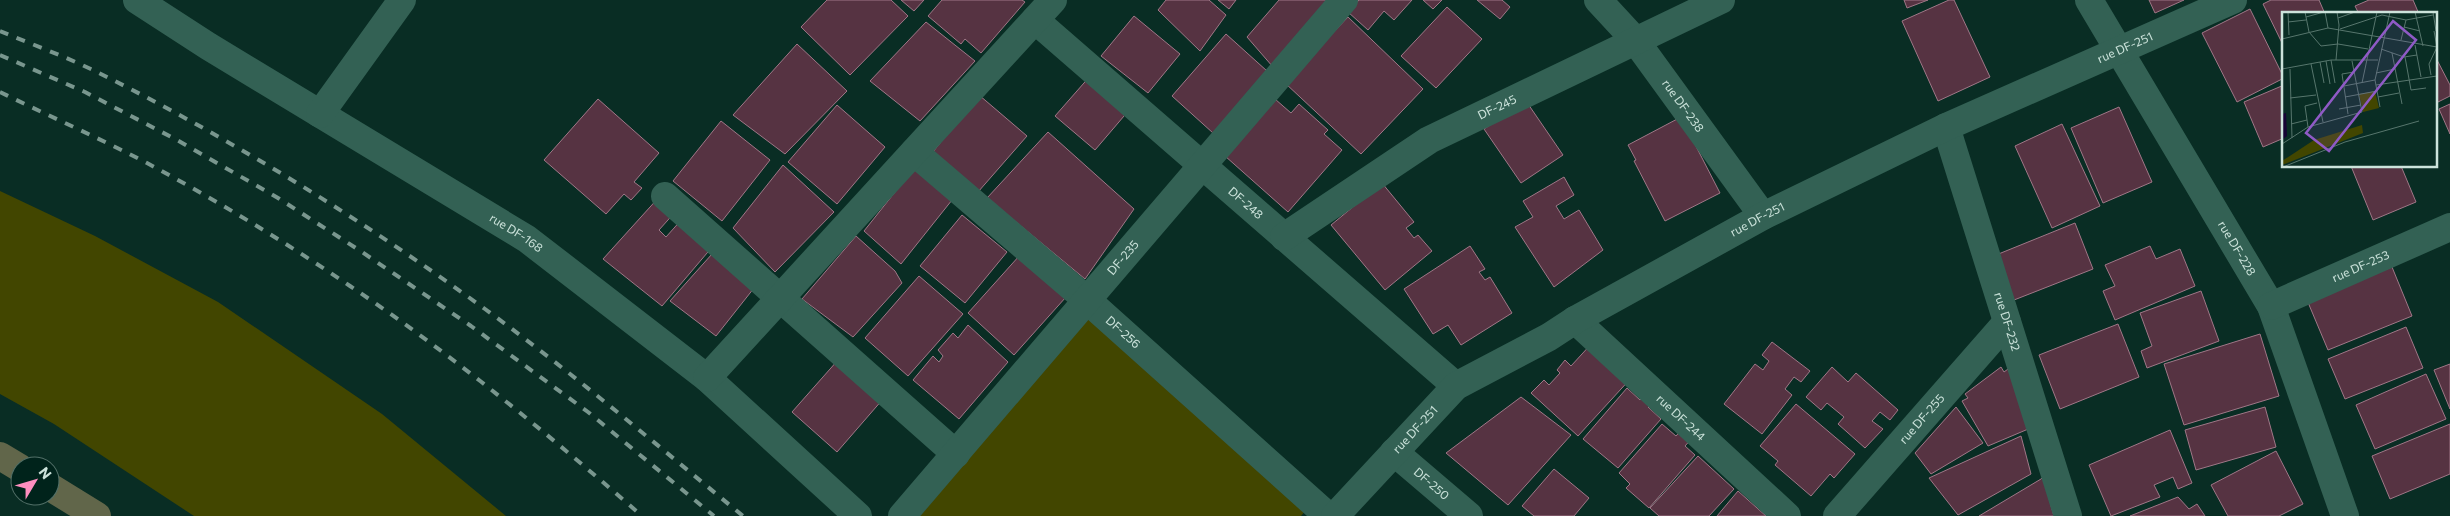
<svg xmlns="http://www.w3.org/2000/svg" width="2450" height="516" viewBox="0 0 2450 516" font-family="Commissioner,sans-serif">
	<style>
		.green { fill: #424600 }
		.building { fill: #563342; stroke: #9f7787 }
		.lines { fill: none; stroke-linecap: round; stroke-linejoin: round }
		.street { stroke: #336154; stroke-width: 28 }
		.secondary { stroke: #61664a; stroke-width: 28 }
		.rail { stroke: #79968e; stroke-width: 4; stroke-dasharray: 9 9; stroke-linecap: butt }
		.labels { text-anchor: middle; stroke-width: 5; stroke-linejoin: round; paint-order: stroke }
		.street-label { font-size: 12px; fill: #cce3db; stroke: #00231b }
		.inset-road { fill: none; stroke: #57766d; stroke-width: 1 }
		.view { fill: #8f5ac6; fill-opacity: 0.15; stroke: #8f5ac6; stroke-width: 2.5 }
		.inset-edge { fill: none; stroke: #cce3db; stroke-width: 2.5 }
	</style>
	<rect width="100%" height="100%" fill="#092d24"/>
	<g class="green">
		<path d="M0,191L95,236L218,302L382,414L506,516H194L54,424L0,394Z"/>
		<path d="M1088,315L1312,503L1301,516H920Z"/>
	</g>
	<g class="building">
		<path d="M827,0H891L908,16L850,75L801,27Z"/>
		<path d="M901,0H924L914,11Z"/>
		<path d="M942,0H1022L1025,2L981,53L965,39L961,44L928,16Z"/>
		<path d="M1166,0H1209L1226,15L1200,51L1158,10Z"/>
		<path d="M1218,0H1236L1229,9Z"/>
		<path d="M1279,0H1330L1273,67L1247,37Z"/>
		<path d="M1359,0H1412L1394,20L1384,11L1368,30L1348,12Z"/>
		<path d="M1423,0H1442L1433,9Z"/>
		<path d="M1477,0H1502L1510,7L1500,19Z"/>
		<path d="M1904,0H1928L1907,8Z"/>
		<path d="M1949,0H1954L1990,77L1938,101L1902,21Z"/>
		<path d="M2149,0H2184L2155,13Z"/>
		<path d="M2271,0H2319L2325,14H2284V47L2263,4Z"/>
		<path d="M2369,0H2413L2419,14H2359L2355,6Z"/>
		<path d="M1447,7L1482,39L1436,88L1401,56Z"/>
		<path d="M2250,9L2284,78L2237,102L2202,33Z"/>
		<path d="M1134,16L1180,54L1148,93L1101,56Z"/>
		<path d="M1348,17L1423,89L1361,154L1285,83Z"/>
		<path d="M926,22L975,61L920,121L870,81Z"/>
		<path d="M1226,34L1267,71L1213,133L1172,96Z"/>
		<path d="M797,44L847,91L785,154L733,115Z"/>
		<path d="M2436,58L2450,85V96L2436,103Z"/>
		<path d="M1091,75L1130,109L1095,150L1055,116Z"/>
		<path d="M2284,85V138L2263,147L2244,102Z"/>
		<path d="M979,95L1027,136L978,192L932,153Z"/>
		<path d="M598,99L659,153L634,182L642,188L631,200L624,194L606,214L544,160Z"/>
		<path d="M1275,99L1291,113L1299,104L1328,130L1324,134L1342,150L1288,212L1225,156Z"/>
		<path d="M1526,101L1563,155L1521,183L1484,129Z"/>
		<path d="M2450,104V134L2439,109Z"/>
		<path d="M837,105L885,147L837,204L788,162Z"/>
		<path d="M2119,107L2152,182L2103,203L2071,128Z"/>
		<path d="M1681,117L1720,193L1665,221L1634,161L1636,160L1628,145Z"/>
		<path d="M721,121L770,160L722,221L673,181Z"/>
		<path d="M2062,124L2100,206L2052,228L2015,146Z"/>
		<path d="M1048,132L1134,209L1085,279L987,198Z"/>
		<path d="M783,165L834,212L775,272L733,228Z"/>
		<path d="M2351,166H2401L2416,202L2373,220Z"/>
		<path d="M915,167L952,200L901,264L864,231Z"/>
		<path d="M1564,177L1574,195L1556,206L1564,219L1579,210L1603,250L1554,287L1515,227L1533,217L1523,201Z"/>
		<path d="M1382,183L1414,222L1406,228L1414,238L1418,235L1432,251L1385,290L1331,225Z"/>
		<path d="M660,196L676,211L659,230L666,237L683,218L713,246L662,306L603,259Z"/>
		<path d="M962,215L1007,252L965,303L920,266Z"/>
		<path d="M2075,223L2093,269L2014,300L1996,255Z"/>
		<path d="M856,236L895,271L902,283L853,337L802,299Z"/>
		<path d="M1470,246L1485,269L1479,272L1485,280L1490,277L1512,313L1461,345L1448,325L1433,334L1404,289Z"/>
		<path d="M2150,246L2156,259L2180,249L2195,286L2115,320L2103,291L2115,286L2105,265Z"/>
		<path d="M712,254L754,288L716,336L670,301Z"/>
		<path d="M1020,255L1066,297L1014,355L968,313Z"/>
		<path d="M2392,267L2412,316L2328,350L2307,300Z"/>
		<path d="M919,276L963,314L908,376L865,338Z"/>
		<path d="M2201,291L2219,341L2147,368L2141,351L2152,346L2140,313Z"/>
		<path d="M2118,324L2139,377L2060,409L2039,355Z"/>
		<path d="M968,325L1008,362L959,419L913,380L933,356L939,362L943,356L938,350L953,333L958,338Z"/>
		<path d="M2406,327L2423,368L2345,399L2328,359Z"/>
		<path d="M2260,334L2279,396L2184,425L2164,364Z"/>
		<path d="M1593,342L1632,377L1578,436L1531,393L1544,380L1549,385L1560,373L1557,370L1565,360L1571,366Z"/>
		<path d="M1772,342L1810,371L1801,382L1794,377L1785,389L1792,395L1762,434L1724,404L1755,364L1763,370L1769,361L1762,355Z"/>
		<path d="M838,360L883,399L837,452L792,412Z"/>
		<path d="M2450,364V409L2434,370Z"/>
		<path d="M1832,367L1848,382L1856,373L1898,410L1890,420L1880,412L1872,421L1883,429L1865,448L1838,424L1844,417L1827,403L1821,410L1806,397Z"/>
		<path d="M2001,367L2004,372L2008,369L2033,427L1988,446L1962,401L1968,398L1965,394Z"/>
		<path d="M2426,374L2446,419L2375,449L2356,405Z"/>
		<path d="M1627,388L1640,400L1647,392L1656,399L1648,407L1661,419L1618,468L1583,439Z"/>
		<path d="M1521,397L1571,435L1508,505L1446,453Z"/>
		<path d="M1796,404L1855,454L1834,478L1830,474L1811,496L1775,465L1778,461L1760,446Z"/>
		<path d="M1956,407L1983,443L1931,474L1915,453Z"/>
		<path d="M2265,407L2276,447L2196,470L2185,430Z"/>
		<path d="M1662,424L1676,436L1683,428L1693,437L1685,446L1695,455L1649,508L1626,488L1630,484L1619,473Z"/>
		<path d="M2450,424V474L2390,499L2372,456Z"/>
		<path d="M2170,430L2192,483L2178,489L2173,477L2154,485L2160,497L2111,516L2089,465Z"/>
		<path d="M2021,436L2031,474L1958,515L1929,478Z"/>
		<path d="M2276,451L2303,504L2279,516H2228L2211,485Z"/>
		<path d="M1698,456L1734,489L1709,516H1659L1650,508Z"/>
		<path d="M1554,469L1589,498L1574,516H1534L1522,506Z"/>
		<path d="M2043,477L2054,516H1979L2041,479Z"/>
		<path d="M1738,491L1766,516H1717Z"/>
		<path d="M2178,497L2189,509L2197,504L2205,516H2130Z"/>
	</g>
	<g class="lines">
		<g class="street">
			<path id="s1" d="M137,0L208,46L527,239L707,378L858,516"/>
			<path id="s2" d="M1598,0L1635,40L1763,216"/>
			<path id="s3" d="M2089,0L2271,306L2345,516"/>
			<path id="s4" d="M1035,20L1456,386"/>
			<path d="M320,114L402,0"/>
			<path id="s5" d="M1946,127L2068,516"/>
			<path id="s6" d="M914,152L1087,300L1328,516"/>
			<path d="M665,196L956,454"/>
			<path id="s7" d="M1284,237L1429,140L1721,0"/>
			<path id="s8" d="M2271,306L2450,227"/>
			<path id="s9" d="M1575,320L1787,516"/>
			<path d="M707,378L1053,0"/>
			<path id="s10" d="M1394,452L1469,516"/>
			<path id="s11" d="M902,516L1344,0"/>
			<path id="s12" d="M1335,516L1456,386L1549,337L1575,320L1763,216L1946,127L2233,0"/>
			<path id="s13" d="M1837,516L2007,322"/>
		</g>
		<g class="secondary">
			<path d="M0,456L20,468"/>
			<path d="M50,487L97,516"/>
		</g>
		<g class="rail">
			<path d="M0,31C31,44 64,56 95,71C230,138 363,220 485,309C574,374 658,446 743,516"/>
			<path d="M0,55L85,92L177,140L278,198L362,252L471,326L588,412L714,516"/>
			<path d="M0,92C49,116 99,138 147,163C216,200 285,242 350,286C453,355 549,435 642,516"/>
		</g>
	</g>
	<g class="labels">
		<g class="street-label">
			<text dy="4" stroke="none"><textPath href="#s12" startOffset="928">rue DF-251</textPath></text>
			<text dy="4" stroke="none"><textPath href="#s2" startOffset="136">rue DF-238</textPath></text>
			<text dy="4" stroke="none"><textPath href="#s7" startOffset="250">DF-245</textPath></text>
			<text dy="4" stroke="none"><textPath href="#s4" startOffset="279">DF-248</textPath></text>
			<text dy="4" stroke="none"><textPath href="#s12" startOffset="522">rue DF-251</textPath></text>
			<text dy="4" stroke="none"><textPath href="#s1" startOffset="445">rue DF-168</textPath></text>
			<text dy="4" stroke="none"><textPath href="#s3" startOffset="289">rue DF-228</textPath></text>
			<text dy="4" stroke="none"><textPath href="#s11" startOffset="340">DF-235</textPath></text>
			<text dy="4" stroke="none"><textPath href="#s8" startOffset="98">rue DF-253</textPath></text>
			<text dy="4" stroke="none"><textPath href="#s5" startOffset="204">rue DF-232</textPath></text>
			<text dy="4" stroke="none"><textPath href="#s6" startOffset="276">DF-256</textPath></text>
			<text dy="4" stroke="none"><textPath href="#s9" startOffset="144">rue DF-244</textPath></text>
			<text dy="4" stroke="none"><textPath href="#s13" startOffset="129">rue DF-255</textPath></text>
			<text dy="4" stroke="none"><textPath href="#s12" startOffset="118">rue DF-251</textPath></text>
			<text dy="4" stroke="none"><textPath href="#s10" startOffset="49">DF-250</textPath></text>
		</g>
	</g>
	<g transform="translate(2282 12)">
		<rect width="155" height="155" fill="#092d24"/>
		<path d="M93,79L97,96L81,100L77,82ZM80,113L81,121L0,153V149L32,128Z" fill="#424600"/>
		<path d="M4,101L5,124L0,128V102Z" fill="#160434"/>
		<path class="inset-road" d="M6,0L7,23M23,0L27,20L39,34L56,32L86,37M43,0L46,16M133,0L141,34M151,0L154,19M24,5L42,0M56,6L73,0M6,10L24,8M122,15L138,19M58,17L100,3L124,8L151,3M0,27L46,16L155,35M119,28L124,8M133,33L139,65M99,37L122,45L135,43M110,41L120,92M123,45L129,78L144,76M49,48L53,71M54,48L57,13L55,0M44,49L48,72M38,50L42,71M29,52L41,110M0,57L49,48H96M8,57L10,126M94,61L113,57M149,63L147,52L155,35L152,19M80,71L95,0M94,73L155,64M62,74L93,68M63,85L95,79M96,85L117,81M8,86L34,83M98,95L93,68L108,0M57,97L79,93M66,102L60,62L72,60M9,112L25,108M26,115L23,94L35,91M0,132L26,115L80,100L70,49M1,155L63,130L137,109"/>
		<path class="view" d="M111,9L134,28L47,139L24,121Z"/>
		<rect width="155" height="155" class="inset-edge"/>
	</g>
	<g transform="translate(35 481) rotate(52)"><circle r="24" fill="#00231b" stroke="#527068"/>
	<path d="M0-4L9 19L0 12L-9 19Z" fill="#fd8ebf"/>
	<text y="-8" font-size="14" font-weight="bold" text-anchor="middle" fill="#cce3db">N</text>
	</g>
</svg>
